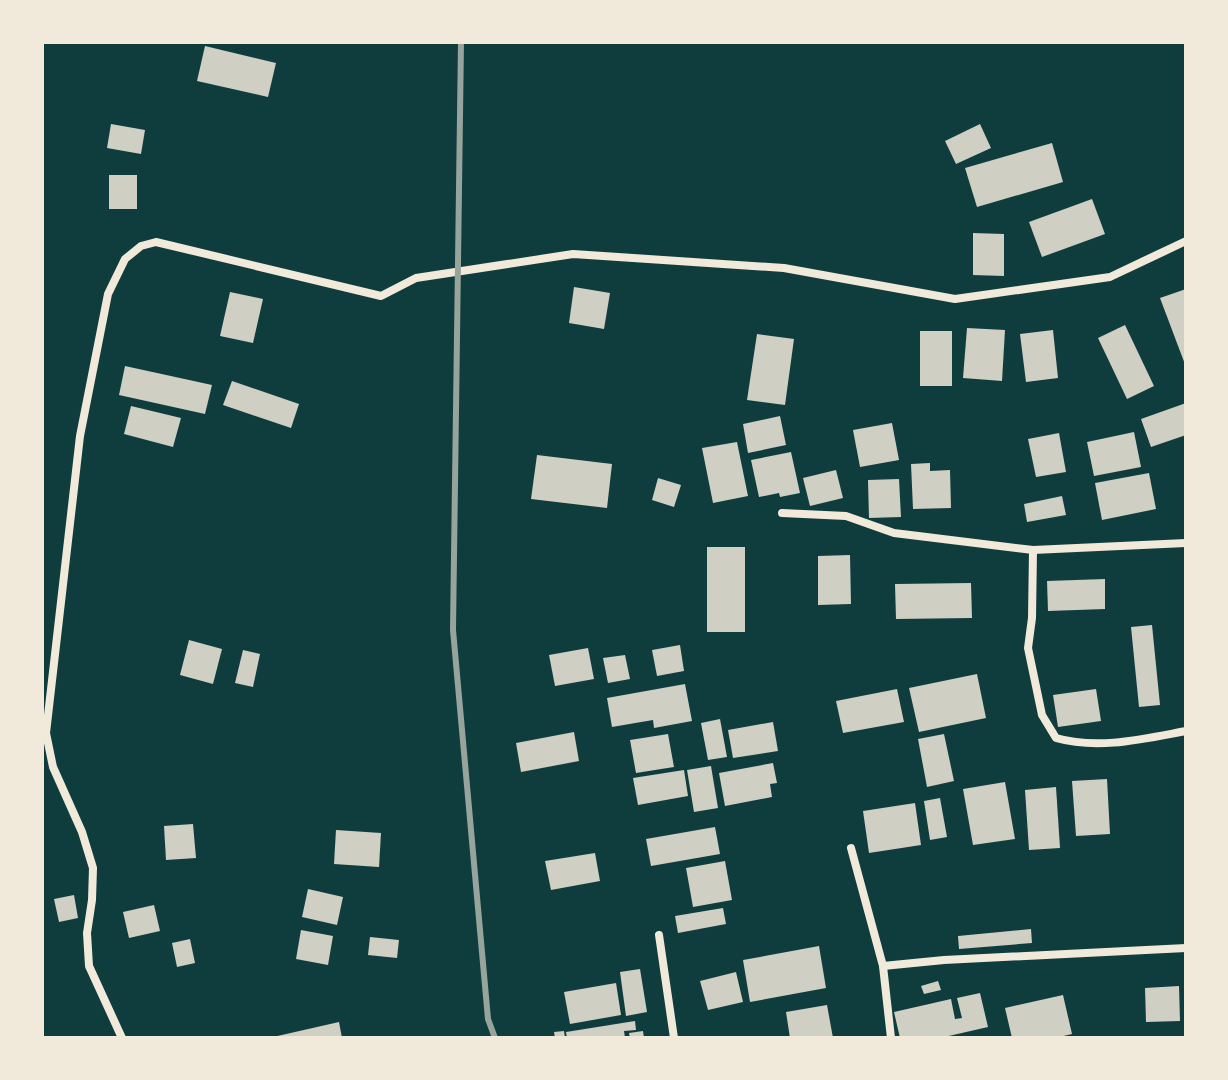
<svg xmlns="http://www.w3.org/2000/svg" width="1228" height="1080" viewBox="0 0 1228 1080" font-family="'Open Sans',sans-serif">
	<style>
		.building { fill: #cfcfc3 }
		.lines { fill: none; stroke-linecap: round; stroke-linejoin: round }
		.minor { stroke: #f1e9da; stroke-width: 8 }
		.rail { stroke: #97a49c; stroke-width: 6 }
	</style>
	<rect width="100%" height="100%" fill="#0f3d3e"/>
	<g class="building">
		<path d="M205,46L276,63L268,97L197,81Z"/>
		<path d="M111,124L145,130L141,154L107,148Z"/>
		<path d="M980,124L991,148L956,164L945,141Z"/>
		<path d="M1052,143L1063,182L977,207L965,168Z"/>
		<rect x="109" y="175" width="28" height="34"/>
		<path d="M1092,199L1105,234L1042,257L1029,222Z"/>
		<path d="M973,233L1004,234V276L973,275Z"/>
		<path d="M574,287L610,293L604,329L569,323Z"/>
		<path d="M1186,289V367L1160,298Z"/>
		<path d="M230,292L263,299L253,343L220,336Z"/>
		<path d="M1125,325L1154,386L1127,399L1098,338Z"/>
		<path d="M967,328L1005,330L1002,381L963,378Z"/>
		<path d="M1053,330L1058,378L1026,382L1020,334Z"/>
		<rect x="920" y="331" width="32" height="55"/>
		<path d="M757,334L794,339L785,405L747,400Z"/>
		<path d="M125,366L212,385L205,414L119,395Z"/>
		<path d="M232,381L299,404L291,428L223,405Z"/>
		<path d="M1186,403V435L1151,447L1141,419Z"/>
		<path d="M131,406L181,418L173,447L124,434Z"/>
		<path d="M780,416L786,445L748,453L743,424Z"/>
		<path d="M892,423L899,460L860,467L853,430Z"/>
		<path d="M1134,432L1141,467L1094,476L1087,442Z"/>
		<path d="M1059,433L1066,472L1036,477L1028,439Z"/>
		<path d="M737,442L748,496L713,503L702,448Z"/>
		<path d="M791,452L800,493L780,497L779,493L759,497L751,460Z"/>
		<path d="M537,455L612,464L607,508L531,499Z"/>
		<path d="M930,463V471L950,470L951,508L913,509L911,464Z"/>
		<path d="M836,470L843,498L810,506L803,478Z"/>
		<path d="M1149,473L1156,509L1102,520L1095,483Z"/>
		<path d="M658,478L681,485L674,507L652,500Z"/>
		<path d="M899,479L901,517L869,518L868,480Z"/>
		<path d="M1062,496L1066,515L1027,522L1024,504Z"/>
		<rect x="707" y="547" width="38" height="85"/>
		<path d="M850,555L851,604L818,605V556Z"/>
		<path d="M1105,579V609L1048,611L1047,581Z"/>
		<path d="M971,583L972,618L896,619L895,584Z"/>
		<path d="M1152,625L1160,705L1139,707L1131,627Z"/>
		<path d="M189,640L222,649L213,684L180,675Z"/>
		<path d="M680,645L684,671L657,676L652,650Z"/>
		<path d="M588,648L594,679L555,686L549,655Z"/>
		<path d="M243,650L260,654L253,687L235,683Z"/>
		<path d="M625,655L630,679L608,683L603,658Z"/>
		<path d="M977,674L986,718L919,732L909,688Z"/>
		<path d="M685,684L692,721L654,728L653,720L612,727L607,698Z"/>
		<path d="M897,689L904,722L843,733L836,701Z"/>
		<path d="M1096,689L1101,721L1058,727L1053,695Z"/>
		<path d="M720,719L727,757L708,760L701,723Z"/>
		<path d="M773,722L778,751L733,758L728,730Z"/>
		<path d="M574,732L579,761L521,772L516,743Z"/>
		<path d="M668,734L674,767L636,773L630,740Z"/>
		<path d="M944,734L954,781L927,787L918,739Z"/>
		<path d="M773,763L777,783L770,784L772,797L725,806L719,773Z"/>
		<path d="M711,766L718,808L694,812L687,770Z"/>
		<path d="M684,770L688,796L638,805L633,778Z"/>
		<path d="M1107,779L1110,834L1076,836L1072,781Z"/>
		<path d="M1005,782L1015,839L973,845L963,789Z"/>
		<path d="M1056,787L1060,848L1029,850L1025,790Z"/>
		<path d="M940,798L947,837L930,840L924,801Z"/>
		<path d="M915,803L921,845L869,853L863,811Z"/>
		<path d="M193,824L196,858L166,860L164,826Z"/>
		<path d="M715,827L720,854L651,866L646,839Z"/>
		<path d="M336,830L381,833L379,867L334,864Z"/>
		<path d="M595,853L600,881L551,890L545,861Z"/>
		<path d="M725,861L732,900L693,907L686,868Z"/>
		<path d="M308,889L343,897L337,925L302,917Z"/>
		<path d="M74,895L78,918L59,922L54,899Z"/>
		<path d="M154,905L160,931L129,938L123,912Z"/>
		<path d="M723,908L726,924L678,933L675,916Z"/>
		<path d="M1031,929L1032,943L959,949L958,936Z"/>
		<path d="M301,930L333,936L328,965L296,959Z"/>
		<path d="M370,937L399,940L397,958L368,955Z"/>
		<path d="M190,939L195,963L177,967L172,943Z"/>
		<path d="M819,946L826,988L750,1002L743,960Z"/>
		<path d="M640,969L647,1012L626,1016L620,972Z"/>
		<path d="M736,972L743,1002L708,1010L700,981Z"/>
		<path d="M938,981L941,990L924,994L921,986Z"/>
		<path d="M616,983L621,1015L570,1024L564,992Z"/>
		<path d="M1179,986L1180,1021L1146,1022L1145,988Z"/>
		<path d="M980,993L988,1027L940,1038H900L894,1012L951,999L955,1019L962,1018L957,998Z"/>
		<path d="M1063,995L1072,1034L1055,1038H1012L1005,1008Z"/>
		<path d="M827,1005L833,1038H790L786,1012Z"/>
		<path d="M635,1021L636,1030L624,1031L625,1038H567L566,1032Z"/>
		<path d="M339,1022L342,1038H273V1037Z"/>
		<path d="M564,1031L565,1038H555L554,1032Z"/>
		<path d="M643,1031L644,1038H630L629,1033Z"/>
	</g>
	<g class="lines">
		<g class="minor">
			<path d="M782,513L846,516L894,533L1033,550L1186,543"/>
			<path d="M1033,550L1032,618L1028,648L1042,715L1056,738C1098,750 1143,739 1186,731"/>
			<path d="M851,848L883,966L891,1038"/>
			<path d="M659,935L674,1038"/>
			<path d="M883,966L944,960L1186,948"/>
			<path d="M122,1038L89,966L87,933L92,900L93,868L82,832L53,767L46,733L80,436L108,294L125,259L141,246L156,242L381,296L416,278L573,254L784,268L955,299L1110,277L1186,241"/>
		</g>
		<path class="rail" d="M461,42L453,630L488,1019L495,1038"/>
	</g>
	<rect width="1228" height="1080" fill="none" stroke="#f1e9da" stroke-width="88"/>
</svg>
